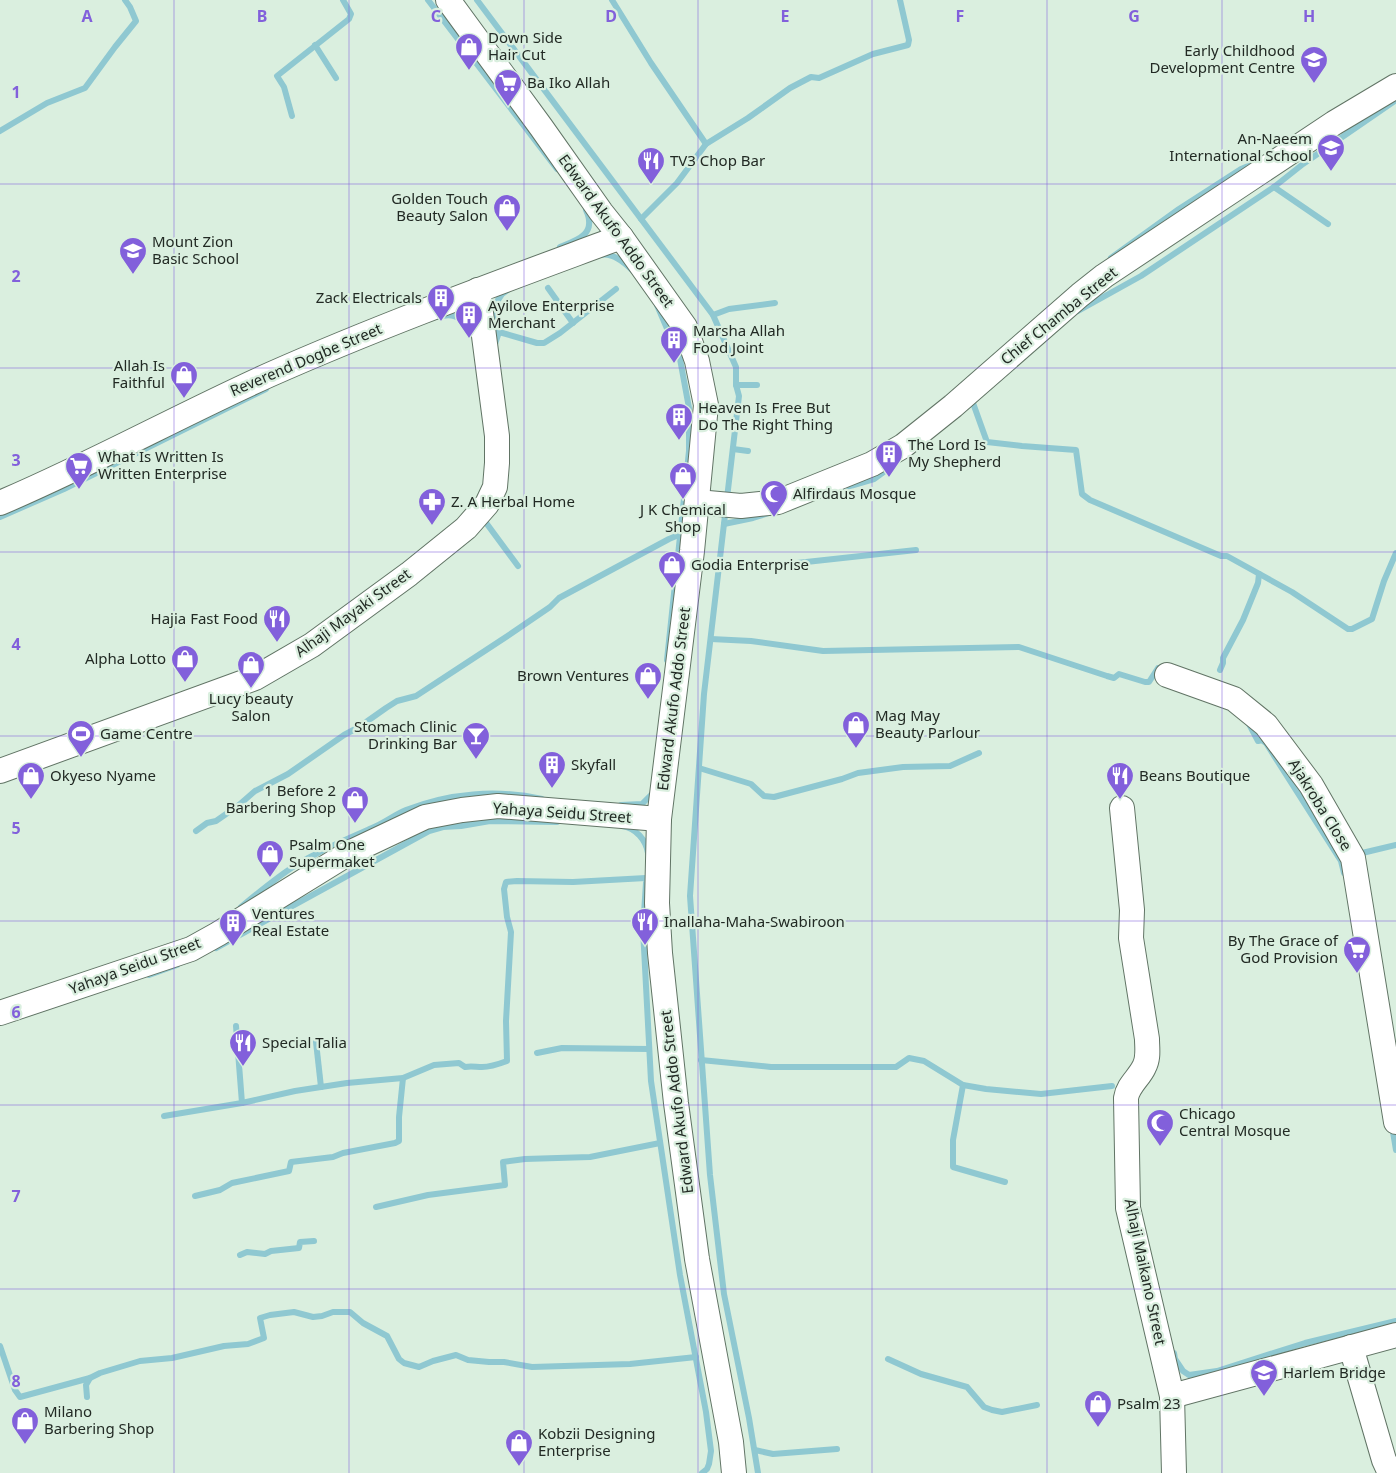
<svg xmlns="http://www.w3.org/2000/svg" width="1396" height="1473" viewBox="0 0 1396 1473" font-family="'Noto Sans',sans-serif">
	<style>
		.lines { fill: none; stroke-linecap: round; stroke-linejoin: round }
		.stream { stroke: #8fc8d1; stroke-width: 6 }
		.street-casing { stroke: #617465; stroke-width: 26 }
		.street { stroke: #fff; stroke-width: 24 }
		.grid { fill: none; stroke: #8260db; stroke-width: 1; stroke-opacity: 0.55 }
		.labels { text-anchor: middle; stroke-width: 4.5; stroke-linejoin: round; paint-order: stroke }
		.poi-label { font-size: 15px; fill: #222a24; stroke: #daefdf; text-anchor: start }
		.street-label { font-size: 15px; fill: #222a24; stroke: #daefdf }
		.grid-label { font-size: 16px; text-anchor: middle; font-weight: bold; fill: #8260db; stroke: #daefdf; stroke-width: 4.5; stroke-linejoin: round; paint-order: stroke }
	</style>
	<rect width="100%" height="100%" fill="#daefdf"/>
	<g class="lines">
		<g class="stream">
			<path d="M428,0L557,169"/>
			<path d="M477,0L713,315L736,367V385L739,396L704,694L690,896L710,1175L724,1294L749,1418L758,1473"/>
			<path d="M612,0L651,63L706,144"/>
			<path d="M315,45L336,78"/>
			<path d="M292,116L284,87L277,76L349,19L351,14L343,0"/>
			<path d="M0,131L47,103L85,88L115,47L136,21L130,7L125,0"/>
			<path d="M1274,187L1328,224"/>
			<path d="M641,219L677,183L706,144L748,118L790,88L811,77L819,78L873,54L908,45L909,40L900,0"/>
			<path d="M560,247C578,240 597,234 586,210"/>
			<path d="M600,255C612,252 624,262 632,270"/>
			<path d="M1111,258L1179,209L1241,169L1253,164"/>
			<path d="M548,288L573,323"/>
			<path d="M657,305L680,359L689,408V451L667,660"/>
			<path d="M1078,311L1141,276L1274,187L1303,164L1396,100"/>
			<path d="M713,315L729,309L775,303"/>
			<path d="M439,317C457,310 468,324 476,338"/>
			<path d="M499,332L537,343H544L560,333L616,289"/>
			<path d="M494,347L499,332L495,320L496,303L502,294L509,289"/>
			<path d="M736,385H757"/>
			<path d="M973,403L987,442L1022,446L1076,450L1082,494L1090,500L1221,556H1227L1292,592L1348,629H1352L1372,619L1384,581L1396,553"/>
			<path d="M733,449L748,451"/>
			<path d="M840,489L874,479L896,463"/>
			<path d="M0,517L64,489L266,389"/>
			<path d="M484,520L518,566"/>
			<path d="M724,524L753,518L769,513"/>
			<path d="M797,563L916,550"/>
			<path d="M711,639L751,641L823,651L1019,647L1107,676L1114,678L1119,674L1145,682H1149L1158,668L1161,669"/>
			<path d="M1220,670L1223,663V658L1243,620L1258,583L1259,574"/>
			<path d="M1248,722L1258,741L1262,740L1266,743L1341,861L1344,873"/>
			<path d="M699,768L751,784L764,796L774,797L842,779L858,773L903,767L950,766L979,753"/>
			<path d="M621,805L642,804L653,793V789"/>
			<path d="M622,826C636,828 646,840 648,853"/>
			<path d="M196,831L207,823L216,821L239,805L255,791L288,774L344,735L359,727L386,708L397,701L416,696L509,635L550,607L559,598L669,539L681,534"/>
			<path d="M1358,854L1396,845"/>
			<path d="M646,883L643,929L651,1081L680,1275L706,1412L711,1451L709,1464L707,1469L702,1473"/>
			<path d="M241,907C259,892 277,877 296,865C320,850 347,839 372,828C384,823 394,815 406,810C449,793 497,789 542,799"/>
			<path d="M216,948L429,831L443,827L461,826L490,821L557,822"/>
			<path d="M149,975L177,965"/>
			<path d="M236,1026L242,1103"/>
			<path d="M316,1042L321,1087"/>
			<path d="M537,1053L562,1048L649,1049"/>
			<path d="M701,1060L771,1067H896L909,1058L924,1061L963,1085L986,1089L1041,1094L1112,1086"/>
			<path d="M963,1085L953,1140V1167L1005,1182"/>
			<path d="M164,1116L242,1103L295,1091L347,1083L403,1078L434,1065L459,1063L465,1067C471,1066 476,1067 482,1067C491,1067 499,1064 507,1061L506,1021L511,932L507,917L504,889L506,882L517,881L573,882L646,878"/>
			<path d="M1392,1126L1396,1150"/>
			<path d="M195,1196L220,1190L232,1183L289,1171L291,1162L333,1157L343,1153L395,1143L399,1141V1117L403,1078"/>
			<path d="M376,1207L428,1195L505,1185L503,1162L525,1159L590,1157L660,1143"/>
			<path d="M240,1255L247,1252L265,1254L271,1251L299,1248L300,1242L314,1241"/>
			<path d="M0,1346L15,1390L20,1397L90,1378L100,1373L140,1361L172,1358L224,1346L248,1344L264,1338L260,1318L270,1315L294,1312L313,1317L322,1316L333,1312H350L363,1323L387,1336L399,1359L404,1363L419,1367L433,1361L456,1355L468,1360L489,1362H504L532,1367L630,1364L696,1357"/>
			<path d="M1174,1353L1175,1359L1183,1371L1189,1375L1217,1371L1305,1343L1396,1321"/>
			<path d="M888,1359L921,1374L967,1387L984,1407L992,1410L1002,1412L1037,1405"/>
			<path d="M87,1397L86,1385L90,1378"/>
			<path d="M755,1450L773,1454L837,1449"/>
		</g>
		<defs>
			<g id="street">
				<path d="M448,0L541,127L601,212L621,237L685,327L697,361L706,405L692,551L659,819L657,903L660,953L676,1103L697,1259L731,1442L734,1473"/>
				<path d="M697,502L741,506L778,502L872,464L903,446L953,406L1080,295L1104,276L1334,123L1396,86"/>
				<path d="M0,503C92,464 178,416 269,375C384,324 503,281 621,237"/>
				<path d="M1167,675L1234,699L1266,725L1311,785L1353,858L1396,1122"/>
				<path d="M0,771L255,678L312,645L409,574L466,528L487,504L495,487L497,463V436L478,290"/>
				<path d="M1122,808L1132,910L1131,938L1147,1039C1147,1048 1149,1058 1144,1067C1139,1078 1128,1085 1126,1098L1128,1208L1172,1396L1174,1473"/>
				<path d="M0,1013L191,949L218,934L349,853L425,817L462,810L498,806L659,819"/>
				<path d="M1351,1347L1384,1460L1390,1473"/>
				<path d="M1172,1396L1396,1335"/>
			</g>
		</defs>
		<use href="#street" class="street-casing"/>
		<use href="#street" class="street"/>
	</g>
	<path class="grid" d="M174,0V1473M349,0V1473M524,0V1473M698,0V1473M872,0V1473M1047,0V1473M1222,0V1473M0,184H1396M0,368H1396M0,552H1396M0,736H1396M0,921H1396M0,1105H1396M0,1289H1396"/>
	<defs>
		<symbol id="shop-pin" viewBox="-11 -11 22 30"><path d="M0 17L-7.5 6A9.5 9.5 0 1 1 7.5 6Z" fill="#8260db" stroke="#daefdf"/><path d="M-5-2.5h2.3a2.7 3.5 0 0 1 5.4 0H5L5.5 6h-11ZM-1.5-2.5h3a1.5 2.3 0 0 0-3 0Z" fill="#fff"/></symbol>
		<symbol id="school-pin" viewBox="-11 -11 22 30"><path d="M0 17L-7.5 6A9.5 9.5 0 1 1 7.5 6Z" fill="#8260db" stroke="#daefdf"/><path d="M0-5L7-2L0 1L-7-2ZM-4 1L0 2.5L4 1V4Q0 6-4 4Z" fill="#fff"/></symbol>
		<symbol id="supermarket-pin" viewBox="-11 -11 22 30"><path d="M0 17L-7.5 6A9.5 9.5 0 1 1 7.5 6Z" fill="#8260db" stroke="#daefdf"/><path d="M-6-5.5h2.5l.6 2H6L4.5 2H-2.5L-4.4-4H-6ZM-1.5 3.2a1.3 1.3 0 1 0 .1 0ZM3 3.2a1.3 1.3 0 1 0 .1 0Z" fill="#fff"/></symbol>
		<symbol id="restaurant-pin" viewBox="-11 -11 22 30"><path d="M0 17L-7.5 6A9.5 9.5 0 1 1 7.5 6Z" fill="#8260db" stroke="#daefdf"/><path d="M-5-6h1v4h1v-4h1v4h1v-4h1v5L-1.5 .5V6h-2V.5L-5-1ZM5-6V6H3V1.5H1.5Q1.5-4 5-6Z" fill="#fff"/></symbol>
		<symbol id="building-pin" viewBox="-11 -11 22 30"><path d="M0 17L-7.5 6A9.5 9.5 0 1 1 7.5 6Z" fill="#8260db" stroke="#daefdf"/><path d="M-4-6H4V6H1V3H-1V6H-4ZM-2.5-4.3h1.7v1.8h-1.7ZM.8-4.3h1.7v1.8H.8ZM-2.5-1h1.7V.8h-1.7ZM.8-1h1.7V.8H.8Z" fill="#fff"/></symbol>
		<symbol id="mosque-pin" viewBox="-11 -11 22 30"><path d="M0 17L-7.5 6A9.5 9.5 0 1 1 7.5 6Z" fill="#8260db" stroke="#daefdf"/><path d="M3.5-4.9A6 6 0 1 0 3.5 4.9A5 5 0 1 1 3.5-4.9Z" fill="#fff"/></symbol>
		<symbol id="pharmacy-pin" viewBox="-11 -11 22 30"><path d="M0 17L-7.5 6A9.5 9.5 0 1 1 7.5 6Z" fill="#8260db" stroke="#daefdf"/><path d="M-2-6h4v4h4v4h-4v4h-4v-4h-4v-4h4Z" fill="#fff"/></symbol>
		<symbol id="stadium-pin" viewBox="-11 -11 22 30"><path d="M0 17L-7.5 6A9.5 9.5 0 1 1 7.5 6Z" fill="#8260db" stroke="#daefdf"/><path d="M0-5a6.5 5 0 1 0 0 10a6.5 5 0 1 0 0-10ZM-3.5-1.8h7v3.6h-7Z" fill="#fff"/></symbol>
		<symbol id="bar-pin" viewBox="-11 -11 22 30"><path d="M0 17L-7.5 6A9.5 9.5 0 1 1 7.5 6Z" fill="#8260db" stroke="#daefdf"/><path d="M-6-5H6L.8 .8V4.5H3.5V6h-7V4.5H-.8V.8Z" fill="#fff"/></symbol>
	</defs>
	<g fill-rule="evenodd">
		<use href="#shop-pin" x="453" y="31" width="32" height="43"/>
		<use href="#school-pin" x="1298" y="44" width="32" height="43"/>
		<use href="#supermarket-pin" x="492" y="67" width="32" height="43"/>
		<use href="#school-pin" x="1315" y="132" width="32" height="43"/>
		<use href="#restaurant-pin" x="635" y="145" width="32" height="43"/>
		<use href="#shop-pin" x="491" y="192" width="32" height="43"/>
		<use href="#school-pin" x="117" y="235" width="32" height="43"/>
		<use href="#building-pin" x="425" y="282" width="32" height="43"/>
		<use href="#building-pin" x="453" y="299" width="32" height="43"/>
		<use href="#building-pin" x="658" y="324" width="32" height="43"/>
		<use href="#shop-pin" x="168" y="359" width="32" height="43"/>
		<use href="#building-pin" x="663" y="401" width="32" height="43"/>
		<use href="#building-pin" x="873" y="438" width="32" height="43"/>
		<use href="#supermarket-pin" x="63" y="450" width="32" height="43"/>
		<use href="#shop-pin" x="667" y="460" width="32" height="43"/>
		<use href="#mosque-pin" x="758" y="478" width="32" height="43"/>
		<use href="#pharmacy-pin" x="416" y="486" width="32" height="43"/>
		<use href="#shop-pin" x="656" y="549" width="32" height="43"/>
		<use href="#restaurant-pin" x="261" y="603" width="32" height="43"/>
		<use href="#shop-pin" x="169" y="643" width="32" height="43"/>
		<use href="#shop-pin" x="235" y="649" width="32" height="43"/>
		<use href="#shop-pin" x="632" y="660" width="32" height="43"/>
		<use href="#shop-pin" x="840" y="709" width="32" height="43"/>
		<use href="#stadium-pin" x="65" y="718" width="32" height="43"/>
		<use href="#bar-pin" x="460" y="720" width="32" height="43"/>
		<use href="#building-pin" x="536" y="749" width="32" height="43"/>
		<use href="#shop-pin" x="15" y="760" width="32" height="43"/>
		<use href="#restaurant-pin" x="1104" y="760" width="32" height="43"/>
		<use href="#shop-pin" x="339" y="784" width="32" height="43"/>
		<use href="#shop-pin" x="254" y="838" width="32" height="43"/>
		<use href="#restaurant-pin" x="629" y="906" width="32" height="43"/>
		<use href="#building-pin" x="217" y="907" width="32" height="43"/>
		<use href="#supermarket-pin" x="1341" y="934" width="32" height="43"/>
		<use href="#restaurant-pin" x="227" y="1027" width="32" height="43"/>
		<use href="#mosque-pin" x="1144" y="1107" width="32" height="43"/>
		<use href="#school-pin" x="1248" y="1357" width="32" height="43"/>
		<use href="#shop-pin" x="1082" y="1388" width="32" height="43"/>
		<use href="#shop-pin" x="9" y="1405" width="32" height="43"/>
		<use href="#shop-pin" x="503" y="1427" width="32" height="43"/>
	</g>
	<g class="labels">
		<g class="poi-label">
			<text x="488" y="43">Down Side<tspan x="488" dy="17">Hair Cut</tspan></text>
			<text x="1295" y="56" text-anchor="end">Early Childhood<tspan x="1295" dy="17">Development Centre</tspan></text>
			<text x="527" y="88">Ba Iko Allah</text>
			<text x="1312" y="144" text-anchor="end">An-Naeem<tspan x="1312" dy="17">International School</tspan></text>
			<text x="670" y="166">TV3 Chop Bar</text>
			<text x="488" y="204" text-anchor="end">Golden Touch<tspan x="488" dy="17">Beauty Salon</tspan></text>
			<text x="152" y="247">Mount Zion<tspan x="152" dy="17">Basic School</tspan></text>
			<text x="422" y="303" text-anchor="end">Zack Electricals</text>
			<text x="488" y="311">Ayilove Enterprise<tspan x="488" dy="17">Merchant</tspan></text>
			<text x="693" y="336">Marsha Allah<tspan x="693" dy="17">Food Joint</tspan></text>
			<text x="165" y="371" text-anchor="end">Allah Is<tspan x="165" dy="17">Faithful</tspan></text>
			<text x="698" y="413">Heaven Is Free But<tspan x="698" dy="17">Do The Right Thing</tspan></text>
			<text x="908" y="450">The Lord Is<tspan x="908" dy="17">My Shepherd</tspan></text>
			<text x="98" y="462">What Is Written Is<tspan x="98" dy="17">Written Enterprise</tspan></text>
			<text x="793" y="499">Alfirdaus Mosque</text>
			<text x="451" y="507">Z. A Herbal Home</text>
			<text x="683" y="515" text-anchor="middle">J K Chemical<tspan x="683" dy="17">Shop</tspan></text>
			<text x="691" y="570">Godia Enterprise</text>
			<text x="258" y="624" text-anchor="end">Hajia Fast Food</text>
			<text x="166" y="664" text-anchor="end">Alpha Lotto</text>
			<text x="629" y="681" text-anchor="end">Brown Ventures</text>
			<text x="251" y="704" text-anchor="middle">Lucy beauty<tspan x="251" dy="17">Salon</tspan></text>
			<text x="875" y="721">Mag May<tspan x="875" dy="17">Beauty Parlour</tspan></text>
			<text x="457" y="732" text-anchor="end">Stomach Clinic<tspan x="457" dy="17">Drinking Bar</tspan></text>
			<text x="100" y="739">Game Centre</text>
			<text x="571" y="770">Skyfall</text>
			<text x="50" y="781">Okyeso Nyame</text>
			<text x="1139" y="781">Beans Boutique</text>
			<text x="336" y="796" text-anchor="end">1 Before 2<tspan x="336" dy="17">Barbering Shop</tspan></text>
			<text x="289" y="850">Psalm One<tspan x="289" dy="17">Supermaket</tspan></text>
			<text x="252" y="919">Ventures<tspan x="252" dy="17">Real Estate</tspan></text>
			<text x="664" y="927">Inallaha-Maha-Swabiroon</text>
			<text x="1338" y="946" text-anchor="end">By The Grace of<tspan x="1338" dy="17">God Provision</tspan></text>
			<text x="262" y="1048">Special Talia</text>
			<text x="1179" y="1119">Chicago<tspan x="1179" dy="17">Central Mosque</tspan></text>
			<text x="1283" y="1378">Harlem Bridge</text>
			<text x="1117" y="1409">Psalm 23</text>
			<text x="44" y="1417">Milano<tspan x="44" dy="17">Barbering Shop</tspan></text>
			<text x="538" y="1439">Kobzii Designing<tspan x="538" dy="17">Enterprise</tspan></text>
		</g>
		<g class="street-label">
			<text transform="translate(616 231) rotate(54)" y="5">Edward Akufo Addo Street</text>
			<text transform="translate(1059 316) rotate(-39)" y="5">Chief Chamba Street</text>
			<text transform="translate(306 360) rotate(-23)" y="5">Reverend Dogbe Street</text>
			<text transform="translate(353 613) rotate(-36)" y="5">Alhaji Mayaki Street</text>
			<text transform="translate(674 699) rotate(-83)" y="5">Edward Akufo Addo Street</text>
			<text transform="translate(1320 805) rotate(58)" y="5">Ajakroba Close</text>
			<text transform="translate(562 813) rotate(4)" y="5">Yahaya Seidu Street</text>
			<text transform="translate(135 966) rotate(-20)" y="5">Yahaya Seidu Street</text>
			<text transform="translate(677 1102) rotate(-97)" y="5">Edward Akufo Addo Street</text>
			<text transform="translate(1145 1272) rotate(78)" y="5">Alhaji Maikano Street</text>
		</g>
	</g>
	<g class="grid-label">
		<text x="87" y="22">A</text>
		<text x="262" y="22">B</text>
		<text x="436" y="22">C</text>
		<text x="611" y="22">D</text>
		<text x="785" y="22">E</text>
		<text x="960" y="22">F</text>
		<text x="1134" y="22">G</text>
		<text x="1309" y="22">H</text>
		<text x="16" y="98">1</text>
		<text x="16" y="282">2</text>
		<text x="16" y="466">3</text>
		<text x="16" y="650">4</text>
		<text x="16" y="834">5</text>
		<text x="16" y="1018">6</text>
		<text x="16" y="1202">7</text>
		<text x="16" y="1387">8</text>
	</g>
</svg>
